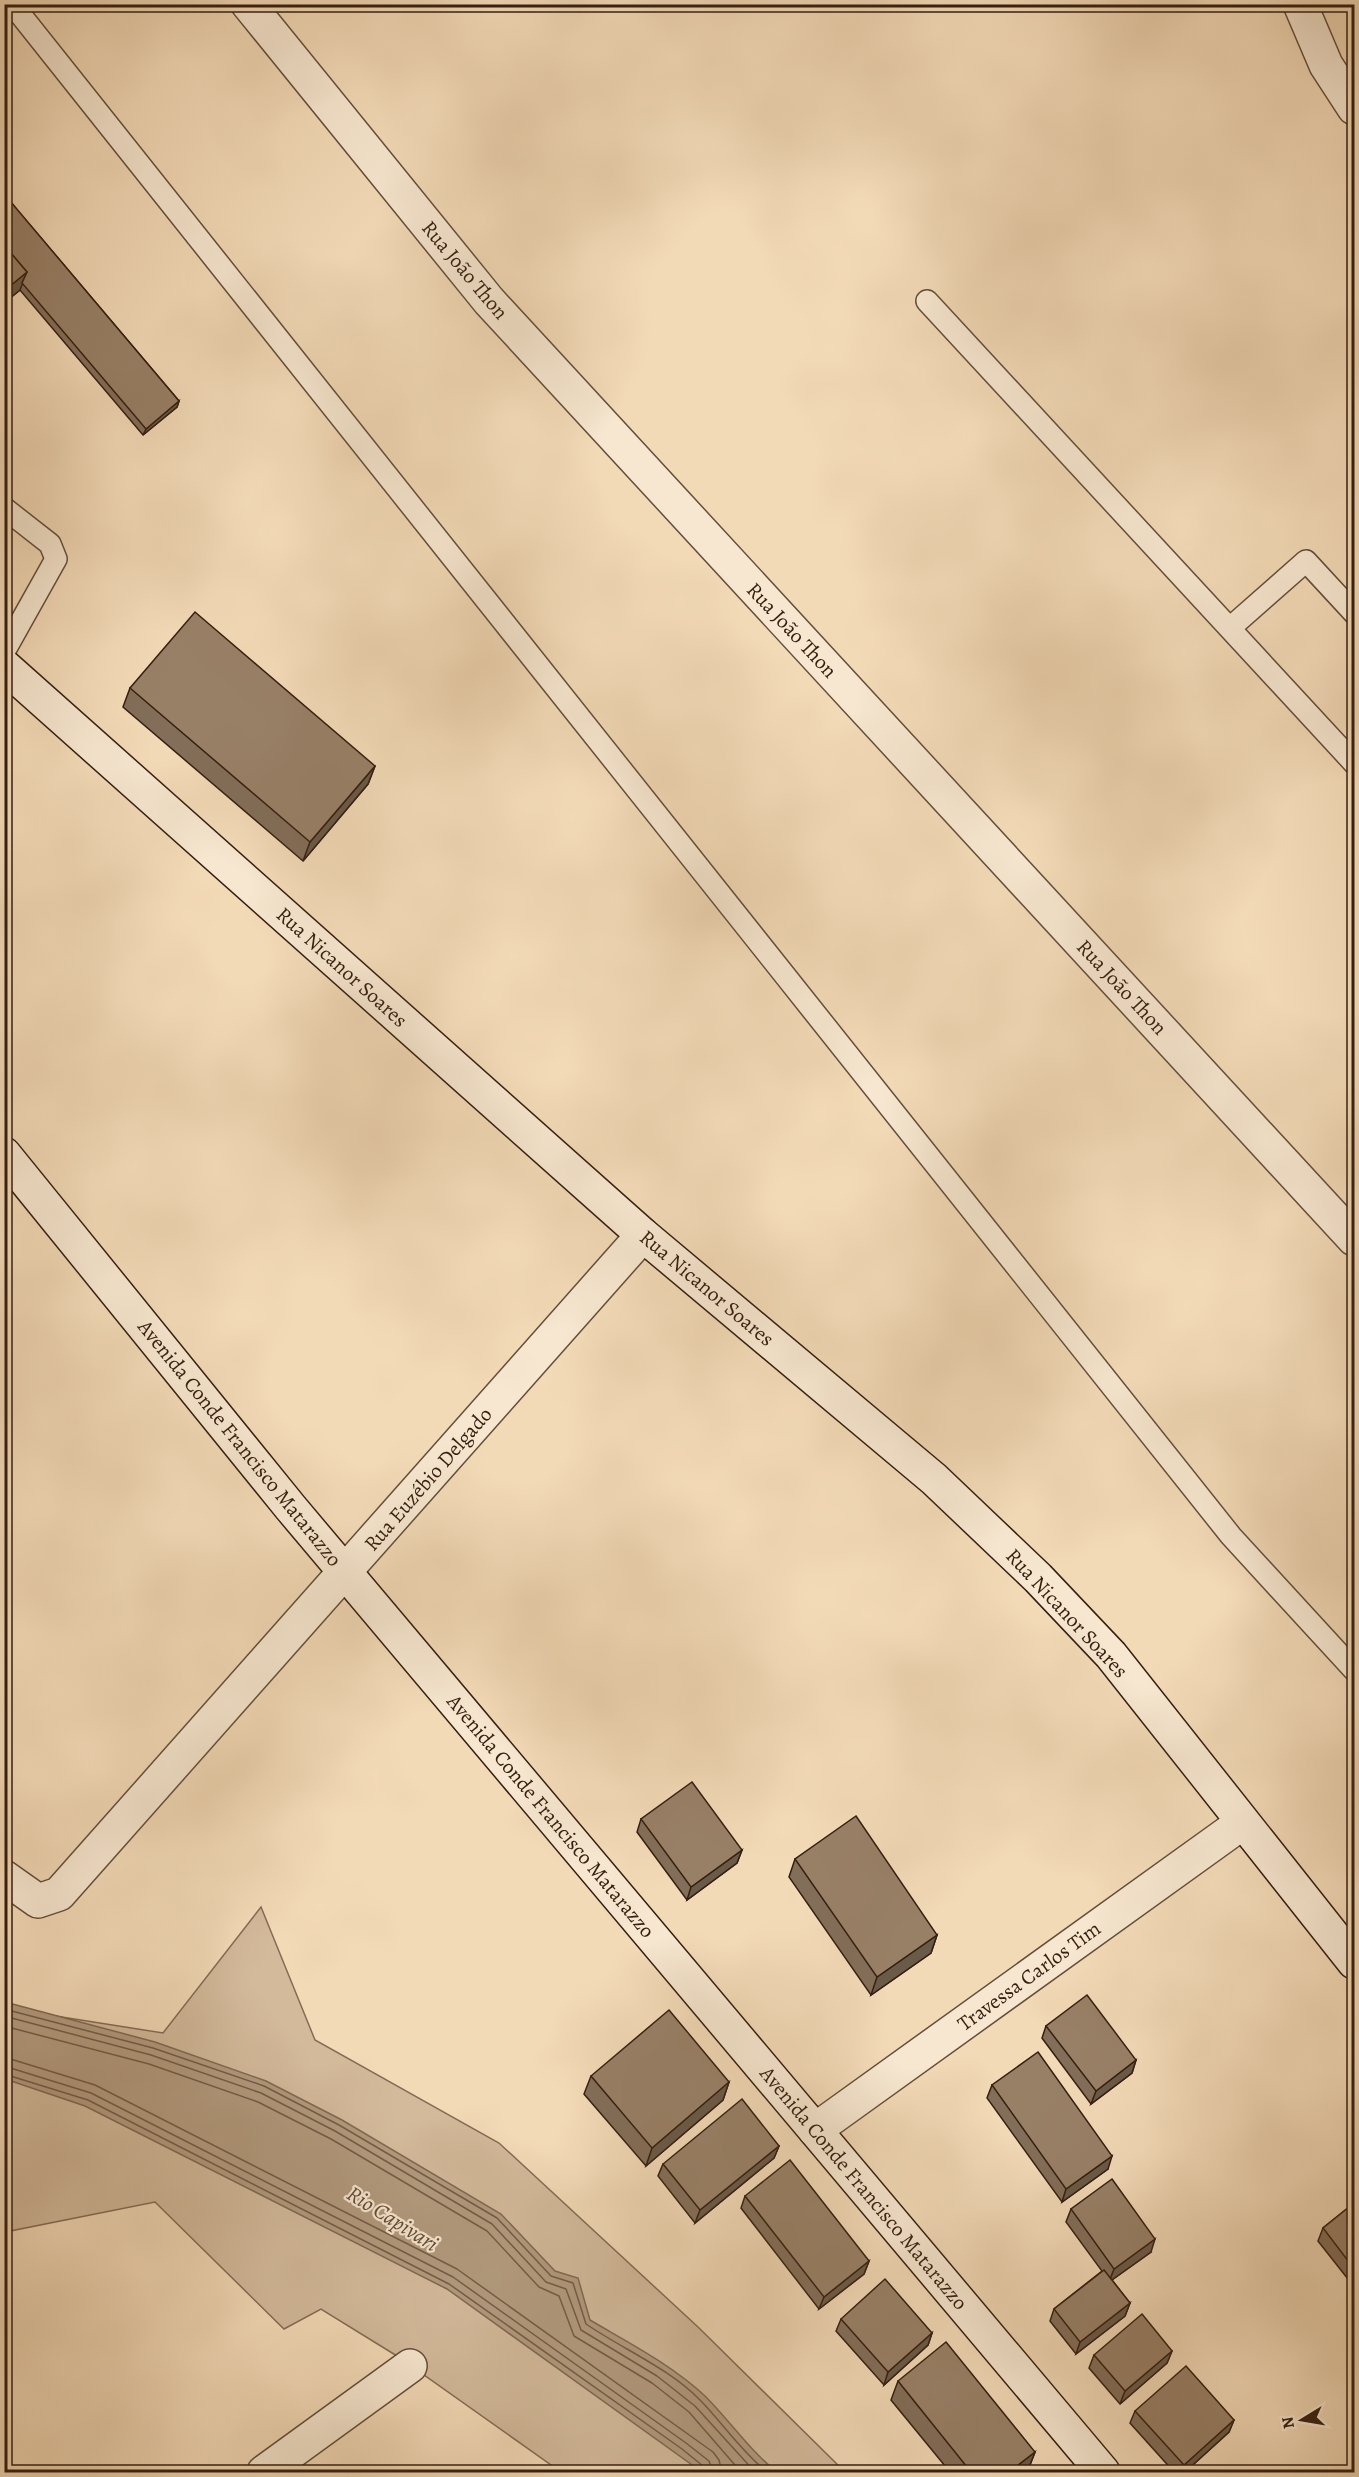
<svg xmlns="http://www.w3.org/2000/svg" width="1359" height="2477" viewBox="0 0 1359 2477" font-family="Alegreya,serif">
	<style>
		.green { fill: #d3ba9b; stroke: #846c56; stroke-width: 1.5 }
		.water { fill: #b29a7e; stroke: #806952; stroke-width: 1.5 }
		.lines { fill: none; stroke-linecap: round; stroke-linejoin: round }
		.shore { stroke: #745c47; stroke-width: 1.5 }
		.lane-casing { stroke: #644e3a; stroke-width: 24 }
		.street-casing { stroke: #644e3a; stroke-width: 36 }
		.secondary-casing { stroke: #351f10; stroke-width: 36 }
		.lane { stroke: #f7e7d0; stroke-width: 21 }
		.street { stroke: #f7e7d0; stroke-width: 33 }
		.secondary { stroke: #f7e7d0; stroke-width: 33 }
		.wall { fill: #836e59; stroke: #351f10; stroke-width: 1.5 }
		.shaded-wall { fill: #6a5a48; stroke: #351f10; stroke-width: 1.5 }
		.building { fill: #988067; stroke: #351f10; stroke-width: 1.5 }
		.labels { text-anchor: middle; stroke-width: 4.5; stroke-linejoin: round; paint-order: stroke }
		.street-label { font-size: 21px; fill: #351f10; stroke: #f7e7d0 }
		.water-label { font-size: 22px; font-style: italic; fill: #614a36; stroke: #f7e7d0 }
	</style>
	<rect width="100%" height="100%" fill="#f3dab7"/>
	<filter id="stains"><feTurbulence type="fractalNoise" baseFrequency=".00333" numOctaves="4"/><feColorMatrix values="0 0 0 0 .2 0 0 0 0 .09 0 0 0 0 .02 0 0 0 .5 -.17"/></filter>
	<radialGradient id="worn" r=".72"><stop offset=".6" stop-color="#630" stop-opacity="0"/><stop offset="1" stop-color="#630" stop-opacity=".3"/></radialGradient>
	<path class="green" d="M261,1907L315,2040L499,2143L698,2327L845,2472H561L397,2356L321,2309L284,2329L155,2202L5,2232L4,2008L163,2033Z"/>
	<path class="water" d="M5,2002L155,2042L266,2081L342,2120L501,2214L555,2271L578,2278L590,2320C629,2343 672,2365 705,2396C730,2421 749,2450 777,2472H702L447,2289L85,2106L5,2079Z"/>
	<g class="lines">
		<g class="shore">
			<path d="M4,2009L153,2048L264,2086L339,2125L497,2218L551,2276L573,2283L586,2324C624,2350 669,2368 701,2401C724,2425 742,2452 767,2472"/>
			<path d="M4,2016L151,2055L261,2093L335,2131L492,2224L546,2282L566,2289L581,2330L657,2376L695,2406L755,2472"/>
			<path d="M4,2026L149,2064L258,2102L331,2139L487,2231L539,2287L559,2296L574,2336L652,2383L689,2412L741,2472"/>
			<path d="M4,2057L95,2085L457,2269L713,2452L719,2460L722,2472"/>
			<path d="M4,2066L91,2093L453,2277L686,2443L709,2461L713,2472"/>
			<path d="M4,2074L88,2100L449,2284L682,2449L703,2466L705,2472"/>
		</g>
		<defs>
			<g id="lane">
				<path d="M12,4L1231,1536L1354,1670"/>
				<path d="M927,301L1354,763"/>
				<path d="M4,508L50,544L56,559L4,652"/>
				<path d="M1230,628L1306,561L1354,613"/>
			</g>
			<g id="street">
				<path d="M248,4L489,301L1354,1239"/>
				<path d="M1300,4L1326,65L1354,108"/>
				<path d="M4,1877L38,1901L59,1894L643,1235"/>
				<path d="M815,2130L1242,1823"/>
				<path d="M264,2472L410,2366"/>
			</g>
			<g id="secondary">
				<path d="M4,666L643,1235L934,1479L1038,1578L1111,1655L1354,1962"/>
				<path d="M4,1154L291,1508L1103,2472"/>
			</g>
		</defs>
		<use href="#lane" class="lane-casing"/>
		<use href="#street" class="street-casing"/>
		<use href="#secondary" class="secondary-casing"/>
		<use href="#lane" class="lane"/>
		<use href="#street" class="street"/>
		<use href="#secondary" class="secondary"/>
	</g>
	<g class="wall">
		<path d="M4,194L179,401L177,407L143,435L20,290L4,303Z"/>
		<path d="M130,688L375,766L368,784L303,861L123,707Z"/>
		<path d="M641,1819L742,1850L737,1863L687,1900L637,1832Z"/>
		<path d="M795,1859L937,1935L931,1953L871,1995L789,1877Z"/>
		<path d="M1046,2026L1136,2060L1132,2073L1091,2104L1042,2038Z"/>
		<path d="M591,2076L729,2082L723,2100L646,2166L584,2094Z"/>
		<path d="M992,2085L1108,2169L1062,2202L987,2098Z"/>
		<path d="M779,2146L774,2158L695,2223L658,2176L663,2164Z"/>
		<path d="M745,2196L869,2261L864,2274L819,2309L741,2208Z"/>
		<path d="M1354,2203V2273L1348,2279L1318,2241L1323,2228Z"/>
		<path d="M1071,2209L1151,2252L1112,2280L1130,2303L1125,2316L1076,2354L1050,2321L1054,2309L1102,2271L1066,2222Z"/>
		<path d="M841,2319L932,2333L928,2345L884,2385L836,2331Z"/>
		<path d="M1172,2351L1167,2363L1120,2404L1089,2368L1094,2355Z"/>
		<path d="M898,2381L1035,2452L1028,2470L1025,2472H950L891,2400Z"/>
		<path d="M1135,2411L1234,2420L1229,2432L1185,2472H1174L1130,2423Z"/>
	</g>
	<g class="shaded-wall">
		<path d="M27,272L20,290L4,303V291Z"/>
		<path d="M179,401L177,407L143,435L146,429Z"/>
		<path d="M375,766L368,784L303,861L310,842Z"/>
		<path d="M742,1850L737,1863L687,1900L691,1887Z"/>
		<path d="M937,1935L931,1953L871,1995L877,1977Z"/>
		<path d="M1136,2060L1132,2073L1091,2104L1096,2091Z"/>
		<path d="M729,2082L723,2100L646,2166L652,2148Z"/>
		<path d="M779,2146L774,2158L695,2223L700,2210Z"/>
		<path d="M1112,2156L1108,2169L1062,2202L1066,2189Z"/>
		<path d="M1155,2239L1151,2252L1109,2282L1114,2269Z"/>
		<path d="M869,2261L864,2274L819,2309L824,2297Z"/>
		<path d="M1354,2264V2273L1348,2279L1352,2266Z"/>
		<path d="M1130,2303L1125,2316L1076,2354L1080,2342Z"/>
		<path d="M932,2333L928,2345L884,2385L888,2372Z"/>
		<path d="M1172,2351L1167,2363L1120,2404L1125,2391Z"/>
		<path d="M1234,2420L1229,2432L1185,2472H1181L1184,2465Z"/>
		<path d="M1035,2452L1028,2470L1025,2472H1009Z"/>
	</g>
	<g class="building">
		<path d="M4,194L179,401L146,429L22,283L27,272L4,245Z"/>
		<path d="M4,245L27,272L4,291Z"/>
		<path d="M195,612L375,766L310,842L130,688Z"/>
		<path d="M692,1782L742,1850L691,1887L641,1819Z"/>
		<path d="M856,1816L937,1935L877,1977L795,1859Z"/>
		<path d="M1087,1995L1136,2060L1096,2091L1046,2026Z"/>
		<path d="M669,2010L729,2082L652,2148L591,2076Z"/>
		<path d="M1038,2052L1112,2156L1066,2189L992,2085Z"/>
		<path d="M742,2099L779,2146L700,2210L663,2164Z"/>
		<path d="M790,2160L869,2261L824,2297L745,2196Z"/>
		<path d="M1112,2179L1155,2239L1114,2269L1071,2209Z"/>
		<path d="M1354,2203V2264L1352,2266L1323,2228Z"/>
		<path d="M1104,2270L1130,2303L1080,2342L1054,2309Z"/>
		<path d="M885,2279L932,2333L888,2372L841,2319Z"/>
		<path d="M1142,2314L1172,2351L1125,2391L1094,2355Z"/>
		<path d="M946,2342L1035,2452L1009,2472H971L898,2381Z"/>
		<path d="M1186,2366L1234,2420L1184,2465L1135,2411Z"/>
	</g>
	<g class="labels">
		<g class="street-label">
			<text transform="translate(465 270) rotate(50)" y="7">Rua João Thon</text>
			<text transform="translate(792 630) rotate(47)" y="7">Rua João Thon</text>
			<text transform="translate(342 967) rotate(42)" y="7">Rua Nicanor Soares</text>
			<text transform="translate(1122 987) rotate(47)" y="7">Rua João Thon</text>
			<text transform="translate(707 1288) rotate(40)" y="7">Rua Nicanor Soares</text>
			<text transform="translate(240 1443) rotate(51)" y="7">Avenida Conde Francisco Matarazzo</text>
			<text transform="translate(428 1479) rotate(-49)" y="7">Rua Euzébio Delgado</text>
			<text transform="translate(1067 1613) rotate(47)" y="7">Rua Nicanor Soares</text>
			<text transform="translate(551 1816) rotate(50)" y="7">Avenida Conde Francisco Matarazzo</text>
			<text transform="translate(1029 1976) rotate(-36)" y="7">Travessa Carlos Tim</text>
			<text transform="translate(864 2188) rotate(50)" y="7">Avenida Conde Francisco Matarazzo</text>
		</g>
		<g class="water-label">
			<text transform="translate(393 2218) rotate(32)" y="8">Rio Capivari</text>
		</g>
	</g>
	<rect width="1359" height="2477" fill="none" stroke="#f3dab7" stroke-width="24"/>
	<rect x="6" y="6" width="1347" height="2465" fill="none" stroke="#351f10" stroke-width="3"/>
	<rect x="12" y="12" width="1335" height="2453" fill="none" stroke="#351f10" stroke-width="1.5"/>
	<g transform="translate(1302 2420) rotate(259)" stroke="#f7e7d0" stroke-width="4.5" paint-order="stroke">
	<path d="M0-4.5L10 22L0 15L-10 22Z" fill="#351f10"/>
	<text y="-9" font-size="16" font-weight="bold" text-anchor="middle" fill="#351f10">N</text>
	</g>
	<rect width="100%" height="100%" filter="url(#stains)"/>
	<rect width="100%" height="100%" fill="url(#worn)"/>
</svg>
